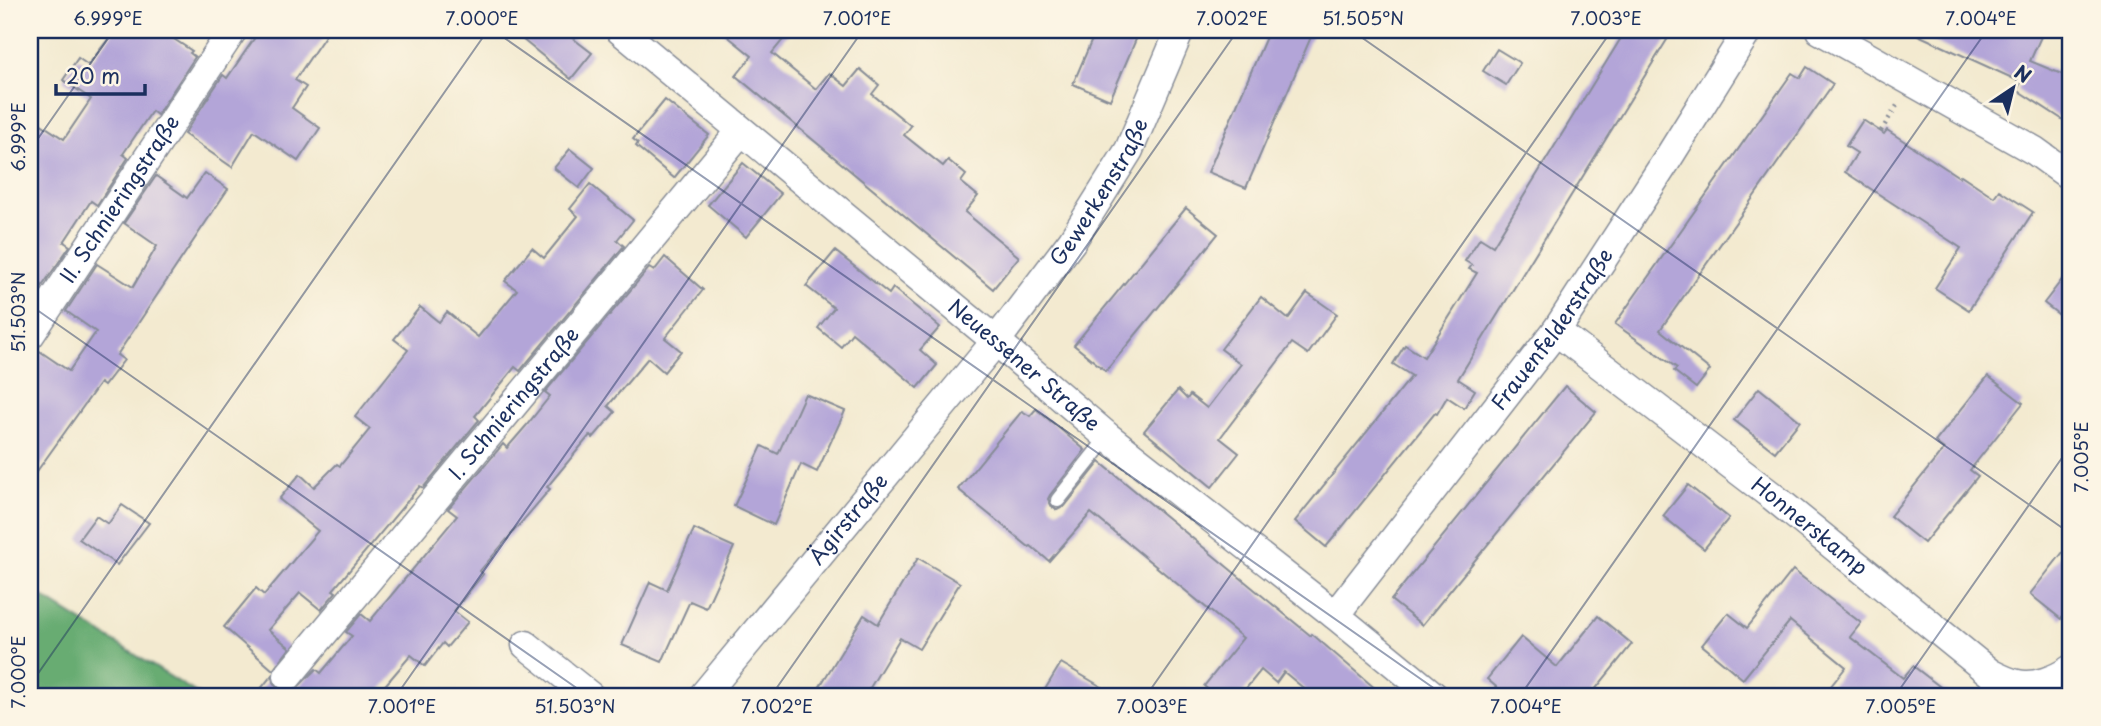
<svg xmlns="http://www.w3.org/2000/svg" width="2101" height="726" viewBox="0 0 2101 726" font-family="'Playpen Sans',sans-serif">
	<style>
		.forest { fill: #67ac72; stroke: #416e68; stroke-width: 2 }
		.building { fill: #b3a5d8 }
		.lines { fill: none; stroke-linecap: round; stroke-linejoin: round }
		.lane-casing { stroke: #878c97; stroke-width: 17 }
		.street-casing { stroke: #878c97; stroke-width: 31 }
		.path { stroke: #878c97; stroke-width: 4.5; stroke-dasharray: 2 5; stroke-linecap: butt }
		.lane { stroke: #fff; stroke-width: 14 }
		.street { stroke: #fff; stroke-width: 28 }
		.ticks { fill: none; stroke: #1b2f5e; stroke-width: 2; stroke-opacity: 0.45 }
		.labels { text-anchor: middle; stroke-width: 7; stroke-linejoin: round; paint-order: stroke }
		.street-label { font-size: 21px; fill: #1b2f5e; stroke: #fcf5e5 }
		.neatline { fill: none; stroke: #1b2f5e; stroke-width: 2.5 }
		.ticks-label { font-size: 18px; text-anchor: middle; fill: #1b2f5e }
	</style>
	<rect width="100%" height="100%" fill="#fcf5e5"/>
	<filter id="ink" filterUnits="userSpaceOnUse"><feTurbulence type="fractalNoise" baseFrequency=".0143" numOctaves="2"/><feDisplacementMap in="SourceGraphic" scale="14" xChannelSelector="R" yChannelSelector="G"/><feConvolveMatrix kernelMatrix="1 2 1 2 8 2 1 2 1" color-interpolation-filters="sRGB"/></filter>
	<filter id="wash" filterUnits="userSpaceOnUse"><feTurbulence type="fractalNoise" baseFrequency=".00686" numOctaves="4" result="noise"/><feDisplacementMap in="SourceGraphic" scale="28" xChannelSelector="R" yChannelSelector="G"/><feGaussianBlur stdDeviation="1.57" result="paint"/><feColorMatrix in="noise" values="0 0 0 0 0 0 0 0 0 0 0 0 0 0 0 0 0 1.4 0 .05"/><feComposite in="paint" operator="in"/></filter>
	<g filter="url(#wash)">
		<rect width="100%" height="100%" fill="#f3ead0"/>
		<path class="forest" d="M30,589L201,696H30Z"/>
		<g id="blocks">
			<g class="building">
				<path d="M115,30H160L192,51L190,53L195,57L157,115L152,111L123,154L128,158L97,205L91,201L64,242L70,246L38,292L30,286V134L38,122L64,139L91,99L63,80L78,58L88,65Z"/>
				<path d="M260,30H329L295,80L306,87L292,108L320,128L298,161L254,131L232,167L184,134L223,75L227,78Z"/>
				<path d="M511,30H562L592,53L571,79Z"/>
				<path d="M720,30H791L772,53L816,89L829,73L846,86L860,69L879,85L872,94L911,126L904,135L943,166L948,160L966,175L961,182L978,196L965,212L1019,257L993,289L736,76L752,56Z"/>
				<path d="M1096,30H1140L1110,100L1073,84Z"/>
				<path d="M1269,30H1314L1246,188L1208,172Z"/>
				<path d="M1626,30H1673L1458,379L1475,390L1464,408L1447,397L1437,414L1435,413L1326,547L1295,521L1412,376L1393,364L1405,345L1424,357L1477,273L1469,269L1472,265L1465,261L1480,238L1493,246Z"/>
				<path d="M1907,30H2044L2030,61L2071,78V125L2017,90L2021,82Z"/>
				<path d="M1497,49L1520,63L1506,85L1483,71Z"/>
				<path d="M1807,67L1833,84L1660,330L1710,370L1696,388L1674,371L1677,368L1615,324L1792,73L1800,78Z"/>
				<path d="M665,100L709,135L674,178L636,146L638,143L633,139Z"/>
				<path d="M1863,120L1884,134L1887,130L1959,177L1961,175L1994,197L1999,190L2033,212L1969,310L1935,288L1961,248L1845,172L1857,153L1846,146Z"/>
				<path d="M570,149L594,168L579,188L554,168Z"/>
				<path d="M743,163L781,194L746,237L708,205Z"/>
				<path d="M205,173L228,189L117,355L124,360L104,386L100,383L30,481V352L38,350L69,371L96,332L66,311L97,264L133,287L157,246L124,223L156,176L187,198Z"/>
				<path d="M590,184L633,220L617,240L624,246L520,371L515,367L475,416L479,420L423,488L420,486L333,590L336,592L321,610L300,593L268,630L290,648L273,670L224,627L256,588L264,595L318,531L279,499L300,474L314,487L337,464L340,466L370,429L355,417L408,350L394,339L420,307L439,322L447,312L478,337L517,290L505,281L532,248L544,258L578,216L570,209Z"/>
				<path d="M1186,208L1218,234L1106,371L1074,345Z"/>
				<path d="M835,251L889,294L893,288L940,327L920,350L937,365L918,388L852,333L841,347L818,328L834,308L806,286Z"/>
				<path d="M665,257L703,290L665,338L681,351L664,372L648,358L617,395L608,406L615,412L593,438L590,435L547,487L550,489L480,571L483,574L454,611L468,622L447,647L443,643L425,666L411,655L376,696H255L272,675L273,682L278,689L286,692L294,691L316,669L321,673L352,636L346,632L361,614L370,621L457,516L448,509L503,444L507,448L526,426L550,396L545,392L649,268L654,271Z"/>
				<path d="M2071,268V324L2044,303Z"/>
				<path d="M1307,293L1337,314L1308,354L1292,343L1220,438L1239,453L1212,487L1144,431L1178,390L1187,399L1190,395L1207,408L1241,364L1221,349L1261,297L1288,319Z"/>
				<path d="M1988,376L2023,403L1970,470L1978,476L1924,543L1890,516L1944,449L1935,442Z"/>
				<path d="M1565,386L1596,412L1422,625L1391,600Z"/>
				<path d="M1759,388L1800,421L1775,452L1734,420Z"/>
				<path d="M805,394L845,411L817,472L801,464L774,525L734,506L762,446L778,454Z"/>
				<path d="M1036,409L1085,450L1050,495L1048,499L1052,507L1057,510L1065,506L1100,462L1311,636L1312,634L1384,696H1313L1284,672L1276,683L1261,670L1240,696H1216L1204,686L1243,638L1091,513L1049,561L1031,546L1029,547L958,489L1022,411L1030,416Z"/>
				<path d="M1688,485L1729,518L1704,549L1663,516Z"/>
				<path d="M122,505L149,523L117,565L79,539L96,516L108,524Z"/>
				<path d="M694,529L734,547L706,608L690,601L662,662L622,645L650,582L667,590Z"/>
				<path d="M2071,542V606L2061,619L2030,594Z"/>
				<path d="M918,558L960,583L919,649L900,638L865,696H814L864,615L878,624Z"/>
				<path d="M1793,570L1861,623L1850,637L1903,678L1913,666L1952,696H1823L1846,667L1790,621L1743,679L1702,645L1728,613L1747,628Z"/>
				<path d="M1598,616L1632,644L1590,696H1507L1487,679L1521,637L1557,667Z"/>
				<path d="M1061,663L1117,696H1041Z"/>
			</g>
		</g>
	</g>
	<g filter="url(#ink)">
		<use href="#blocks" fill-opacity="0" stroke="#878c97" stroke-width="2"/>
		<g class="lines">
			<defs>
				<path id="lane" d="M1058,500L1108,437"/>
				<g id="street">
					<path id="s1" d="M620,30L996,341L1108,437L1335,615L1434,696"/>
					<path d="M1820,30L2035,151L2071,177"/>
					<path id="s2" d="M1556,331L1772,496L1990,673C1998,677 2008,682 2017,684C2034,688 2057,679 2071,669"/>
					<path id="s3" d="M30,335L233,30"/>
					<path id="s4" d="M1335,615L1556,331L1667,160L1748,30"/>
					<path d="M526,645L590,696"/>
					<path id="s5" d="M288,676L741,131"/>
					<path id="s6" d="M703,696L996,341L1072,241L1129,150L1180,30"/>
				</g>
			</defs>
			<use href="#lane" class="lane-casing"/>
			<use href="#street" class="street-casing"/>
			<path class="path" d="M1881,131L1898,104"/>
			<use href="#lane" class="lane"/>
			<use href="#street" class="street"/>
		</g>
	</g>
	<path class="ticks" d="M493,30L1445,696M1351,30L2071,534M30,150L114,30M30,305L588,696M30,685L488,30M396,696L863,30M771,696L1238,30M1146,696L1612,30M1520,696L1987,30M1895,696L2071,445"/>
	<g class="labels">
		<g class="street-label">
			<text dy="7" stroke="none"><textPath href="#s6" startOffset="642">Gewerkenstraße</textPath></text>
			<text dy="7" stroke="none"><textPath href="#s3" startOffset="163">II. Schnieringstraße</textPath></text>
			<text dy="7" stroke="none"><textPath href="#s4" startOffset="359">Frauenfelderstraße</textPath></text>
			<text dy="7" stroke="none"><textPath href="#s1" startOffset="525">Neuessener Straße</textPath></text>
			<text dy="7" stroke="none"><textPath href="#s5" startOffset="354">I. Schnieringstraße</textPath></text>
			<text dy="7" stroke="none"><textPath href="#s6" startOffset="229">Ägirstraße</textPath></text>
			<text dy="7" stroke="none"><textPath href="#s2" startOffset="320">Honnerskamp</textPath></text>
		</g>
	</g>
	<rect width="2101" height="726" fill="none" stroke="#fcf5e5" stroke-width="77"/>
	<g transform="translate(2013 88) rotate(35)" stroke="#fcf5e5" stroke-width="5" paint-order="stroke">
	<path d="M0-5L12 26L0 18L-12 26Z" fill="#1b2f5e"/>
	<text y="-10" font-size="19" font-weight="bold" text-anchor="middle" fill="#1b2f5e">N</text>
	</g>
	<path d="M56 84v10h89v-10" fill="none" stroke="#1b2f5e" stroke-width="3.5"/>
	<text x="66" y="84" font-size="21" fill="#1b2f5e" stroke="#fcf5e5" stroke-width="5" paint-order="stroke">20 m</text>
	<rect x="38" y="38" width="2024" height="650" class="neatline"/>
	<g class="ticks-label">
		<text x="108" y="25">6.999°E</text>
		<text x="482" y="25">7.000°E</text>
		<text x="857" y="25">7.001°E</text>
		<text x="1232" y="25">7.002°E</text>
		<text x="1363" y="25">51.505°N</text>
		<text x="1606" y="25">7.003°E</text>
		<text x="1981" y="25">7.004°E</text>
		<text transform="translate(19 137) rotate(-90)" y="6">6.999°E</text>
		<text transform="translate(19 312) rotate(-90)" y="6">51.503°N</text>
		<text transform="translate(2082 457) rotate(-90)" y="6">7.005°E</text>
		<text transform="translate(19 672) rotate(-90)" y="6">7.000°E</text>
		<text x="402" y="713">7.001°E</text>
		<text x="575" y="713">51.503°N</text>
		<text x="777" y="713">7.002°E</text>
		<text x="1152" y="713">7.003°E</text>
		<text x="1526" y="713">7.004°E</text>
		<text x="1901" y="713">7.005°E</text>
	</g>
</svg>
